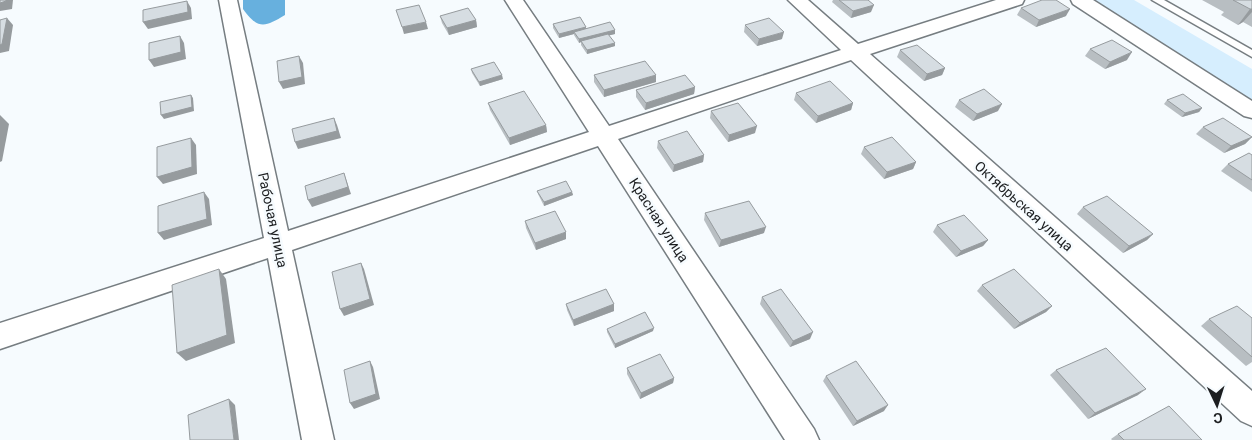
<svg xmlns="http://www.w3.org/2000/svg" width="1252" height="440" viewBox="0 0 1252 440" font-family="Roboto,sans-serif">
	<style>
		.green { fill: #d6eefe }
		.water { fill: #67b0de }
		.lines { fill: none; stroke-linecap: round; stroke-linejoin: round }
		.service-casing { stroke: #767d81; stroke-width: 3 }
		.minor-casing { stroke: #767d81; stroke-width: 3 }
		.service { fill: #fff; fill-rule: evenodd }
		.minor { fill: #fff; fill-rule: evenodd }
		.wall { fill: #b8bec2 }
		.shaded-wall { fill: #969b9e }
		.building { fill: #d6dde2; stroke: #969b9e }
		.labels { text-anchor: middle; stroke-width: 5; stroke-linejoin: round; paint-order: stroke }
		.street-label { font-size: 14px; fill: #1c1e20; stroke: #f6fbfe }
	</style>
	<rect width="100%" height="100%" fill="#f6fbfe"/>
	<path class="green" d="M1080,0H1134L1252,69V111Z"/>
	<path class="water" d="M243,0H285V15C265,27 258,30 243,9Z"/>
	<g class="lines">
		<defs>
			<path id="service" d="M1152,0H1164L1252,50V57Z"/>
			<g id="minor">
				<path d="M219,0H237L288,231L589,132L505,0H523L609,126L841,50L788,0H808L858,44L996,0H1024L1022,4L870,54L1252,391V426L1241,421L851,60L618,139L814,429L819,440H785L598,146L292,250L334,440H302L268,258L0,349V323L264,238Z"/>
				<path d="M1071,0H1093L1252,101V118L1244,116L1073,4Z"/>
			</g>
		</defs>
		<use href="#service" class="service-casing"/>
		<use href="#minor" class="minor-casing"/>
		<use href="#service" class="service"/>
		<use href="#minor" class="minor"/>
	</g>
	<g class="wall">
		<path d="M833,0H868L871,12L851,18L832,2Z"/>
		<path d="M1202,0H1252V27L1243,22L1238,25L1221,15L1224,12Z"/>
		<path d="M1021,8L1066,16L1036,27L1017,15Z"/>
		<path d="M440,16L476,20L477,27L449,35L442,23Z"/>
		<path d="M553,24L586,27V28L615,30V34L609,35L615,46L587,54L581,45V42L579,43L574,35V34L559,38L553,28Z"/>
		<path d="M745,25L782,39L757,46L744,32Z"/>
		<path d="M1090,49L1127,60L1105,69L1085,56Z"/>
		<path d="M900,50L945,68L942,75L924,81L897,57Z"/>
		<path d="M471,69L503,79L480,86L472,73Z"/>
		<path d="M594,75L656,82L604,97L594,82Z"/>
		<path d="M695,87L694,94L645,110L636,97V90Z"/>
		<path d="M796,93L853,103L851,110L816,123L794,100Z"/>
		<path d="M959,100L998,111L973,121L955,107Z"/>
		<path d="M1167,100L1202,108L1199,112L1182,117L1164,104Z"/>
		<path d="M488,103L546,125L547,132L510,145L490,110Z"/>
		<path d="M711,111L755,133L728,142L710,118Z"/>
		<path d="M1203,127L1252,137L1245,144L1224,153L1196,134Z"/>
		<path d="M658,141L704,155L703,162L673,172L657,148Z"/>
		<path d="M864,147L916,162L913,169L884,179L861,154Z"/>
		<path d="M1252,155V192L1221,171L1228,164Z"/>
		<path d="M537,191L572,192L573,195L544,206L538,194Z"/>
		<path d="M1083,207L1153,234L1147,240L1123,253L1077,214Z"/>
		<path d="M705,213L764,233L719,247L704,220Z"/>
		<path d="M525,221L566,239L536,250L526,228Z"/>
		<path d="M937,225L988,240L983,246L956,257L933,232Z"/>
		<path d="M982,285L1052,306L1046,312L1014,329L977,291Z"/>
		<path d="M762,297L810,339L790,347L760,304Z"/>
		<path d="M566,304H614V311L574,326L567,310Z"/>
		<path d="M1252,318V362L1246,366L1201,326L1209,319Z"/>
		<path d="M607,329L653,331L615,348L607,332Z"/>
		<path d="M627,368L674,378L673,383L640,399L627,374Z"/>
		<path d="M1056,370L1138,395L1088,419L1050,375Z"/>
		<path d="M826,376L884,411L853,426L823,381Z"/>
		<path d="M1118,434L1202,440H1112L1111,439Z"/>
	</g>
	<g class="shaded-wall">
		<path d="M6,0H13L12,9L0,11V3Z"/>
		<path d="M187,1L191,8L192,19L148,29L143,22Z"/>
		<path d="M874,5L871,12L851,18L853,11Z"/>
		<path d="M1070,9L1066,16L1036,27L1039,20Z"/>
		<path d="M1250,9H1252V12L1243,22L1238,25Z"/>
		<path d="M7,18L13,25L9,51L0,53V45Z"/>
		<path d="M476,20L477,27L449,35L447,28Z"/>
		<path d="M426,22L428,29L404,34L402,27Z"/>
		<path d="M586,27V30L574,32V34L559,38V34Z"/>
		<path d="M615,30V34L582,42L581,41V42L579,43V39Z"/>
		<path d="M784,32L782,39L757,46L759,39Z"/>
		<path d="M180,36L184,43L186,59L154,67L149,60Z"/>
		<path d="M615,43V46L587,54V50Z"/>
		<path d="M1132,52L1127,60L1105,69L1110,62Z"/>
		<path d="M299,56L303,63L305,84L283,89L279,82Z"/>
		<path d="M945,68L942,75L924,81L927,74Z"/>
		<path d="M502,75L503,79L480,86L479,82Z"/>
		<path d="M656,75V82L604,97V90Z"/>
		<path d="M695,87L694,94L645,110L646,103Z"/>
		<path d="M191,95L193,98L194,111L164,119L161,115Z"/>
		<path d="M853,103L851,110L816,123L818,116Z"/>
		<path d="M1002,104L998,111L973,121L977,114Z"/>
		<path d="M1202,108L1199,112L1182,117L1185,113Z"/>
		<path d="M0,115L9,124L2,161L0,162Z"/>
		<path d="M334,118L337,125L341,138L298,149L295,142Z"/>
		<path d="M546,125L547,132L510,145L509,138Z"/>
		<path d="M757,126L755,133L728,142L729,135Z"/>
		<path d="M1252,137L1245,144L1224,153L1231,146Z"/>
		<path d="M191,138L196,145L197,174L163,184L157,177Z"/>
		<path d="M704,155L703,162L673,172L674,165Z"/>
		<path d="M916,162L913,169L884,179L887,172Z"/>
		<path d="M344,173L351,194L312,207L308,200Z"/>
		<path d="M204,192L209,199L212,225L164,240L158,233Z"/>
		<path d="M572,192L573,195L544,206V202Z"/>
		<path d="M766,227L764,233L719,247L721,240Z"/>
		<path d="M566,232V239L536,250L535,243Z"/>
		<path d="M1153,234L1147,240L1123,253L1129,246Z"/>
		<path d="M988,240L983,246L956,257L961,251Z"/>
		<path d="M361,263L364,269L374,305L344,316L340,309Z"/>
		<path d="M219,269L226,279L235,343L186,361L177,353Z"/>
		<path d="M614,304V311L574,326L573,320Z"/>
		<path d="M1052,306L1046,312L1014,329L1020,323Z"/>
		<path d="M654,328L653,331L615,348V344Z"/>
		<path d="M813,332L810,339L790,347L793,341Z"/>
		<path d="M370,361L373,367L380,399L354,409L350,403Z"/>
		<path d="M674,378L673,383L640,399L641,393Z"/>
		<path d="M1146,389L1138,395L1088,419L1095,413Z"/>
		<path d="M229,399L235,405L239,440H234Z"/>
		<path d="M888,405L884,411L853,426L857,421Z"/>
	</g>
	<g class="building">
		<path d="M0,0H6V1L0,3Z"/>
		<path d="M839,0H868L874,5L853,11Z"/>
		<path d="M1042,0H1056L1070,9L1039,20L1021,8Z"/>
		<path d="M1233,0H1252V9H1250Z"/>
		<path d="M187,1L188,12L143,22V10Z"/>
		<path d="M419,5L426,22L402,27L396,10Z"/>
		<path d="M468,8L476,20L447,28L440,16Z"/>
		<path d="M580,17L586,27L559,34L553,24Z"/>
		<path d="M7,18L2,44L0,45V20Z"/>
		<path d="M769,18L784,32L759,39L745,25Z"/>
		<path d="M610,22L615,30L579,39L574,32Z"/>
		<path d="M608,34L615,43L587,50L581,41Z"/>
		<path d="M180,36L181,52L149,60V43Z"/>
		<path d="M1112,40L1132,52L1110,62L1090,49Z"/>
		<path d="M917,45L945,68L927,74L900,50Z"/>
		<path d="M299,56L302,77L279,82L277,61Z"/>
		<path d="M645,61L656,75L604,90L594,75Z"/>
		<path d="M494,62L502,75L479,82L471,69Z"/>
		<path d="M685,75L695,87L646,103L636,90Z"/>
		<path d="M830,81L853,103L818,116L796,93Z"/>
		<path d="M984,89L1002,104L977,114L959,100Z"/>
		<path d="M524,91L546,125L509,138L488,103Z"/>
		<path d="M1183,94L1202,108L1185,113L1167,100Z"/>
		<path d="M191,95L192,107L161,115L160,102Z"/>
		<path d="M738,103L757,126L729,135L711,111Z"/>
		<path d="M334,118L337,131L295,142L292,129Z"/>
		<path d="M1223,118L1252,137L1231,146L1203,127Z"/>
		<path d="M687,131L704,155L674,165L658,141Z"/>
		<path d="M892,137L916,162L887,172L864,147Z"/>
		<path d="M191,138L192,167L157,177V147Z"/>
		<path d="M1249,153L1252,155V180L1228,164Z"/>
		<path d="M344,173L348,187L308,200L305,186Z"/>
		<path d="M566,181L572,192L544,202L537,191Z"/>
		<path d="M204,192L207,219L158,233V206Z"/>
		<path d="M1107,196L1153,234L1129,246L1083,207Z"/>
		<path d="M749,201L766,227L721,240L705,213Z"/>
		<path d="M555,211L566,232L535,243L525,221Z"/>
		<path d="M964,215L988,240L961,251L937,225Z"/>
		<path d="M361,263L370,299L340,309L332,272Z"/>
		<path d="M219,269L227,335L177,353L172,285Z"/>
		<path d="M1014,269L1052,306L1020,323L982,285Z"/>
		<path d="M606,289L614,304L573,320L566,304Z"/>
		<path d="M781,289L813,332L793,341L762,297Z"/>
		<path d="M1237,306L1252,318V357L1209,319Z"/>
		<path d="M645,312L654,328L615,344L607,329Z"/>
		<path d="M1106,348L1146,389L1095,413L1056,370Z"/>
		<path d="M660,354L674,378L641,393L627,368Z"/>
		<path d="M370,361L376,394L350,403L344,370Z"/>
		<path d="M856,361L888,405L857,421L826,376Z"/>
		<path d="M229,399L234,440H190L188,415Z"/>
		<path d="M1169,406L1202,440H1124L1118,434Z"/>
	</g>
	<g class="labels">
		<g class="street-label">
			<text transform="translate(1024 206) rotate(42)" y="5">Октябрьская улица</text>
			<text transform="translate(273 220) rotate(78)" y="5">Рабочая улица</text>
			<text transform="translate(659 220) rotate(57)" y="5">Красная улица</text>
		</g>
	</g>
	<g transform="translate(1217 405) rotate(176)" stroke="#f6fbfe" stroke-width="4" paint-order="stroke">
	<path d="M0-4L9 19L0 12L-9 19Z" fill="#1c1e20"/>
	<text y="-8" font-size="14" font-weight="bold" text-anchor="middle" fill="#1c1e20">С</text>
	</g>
</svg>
